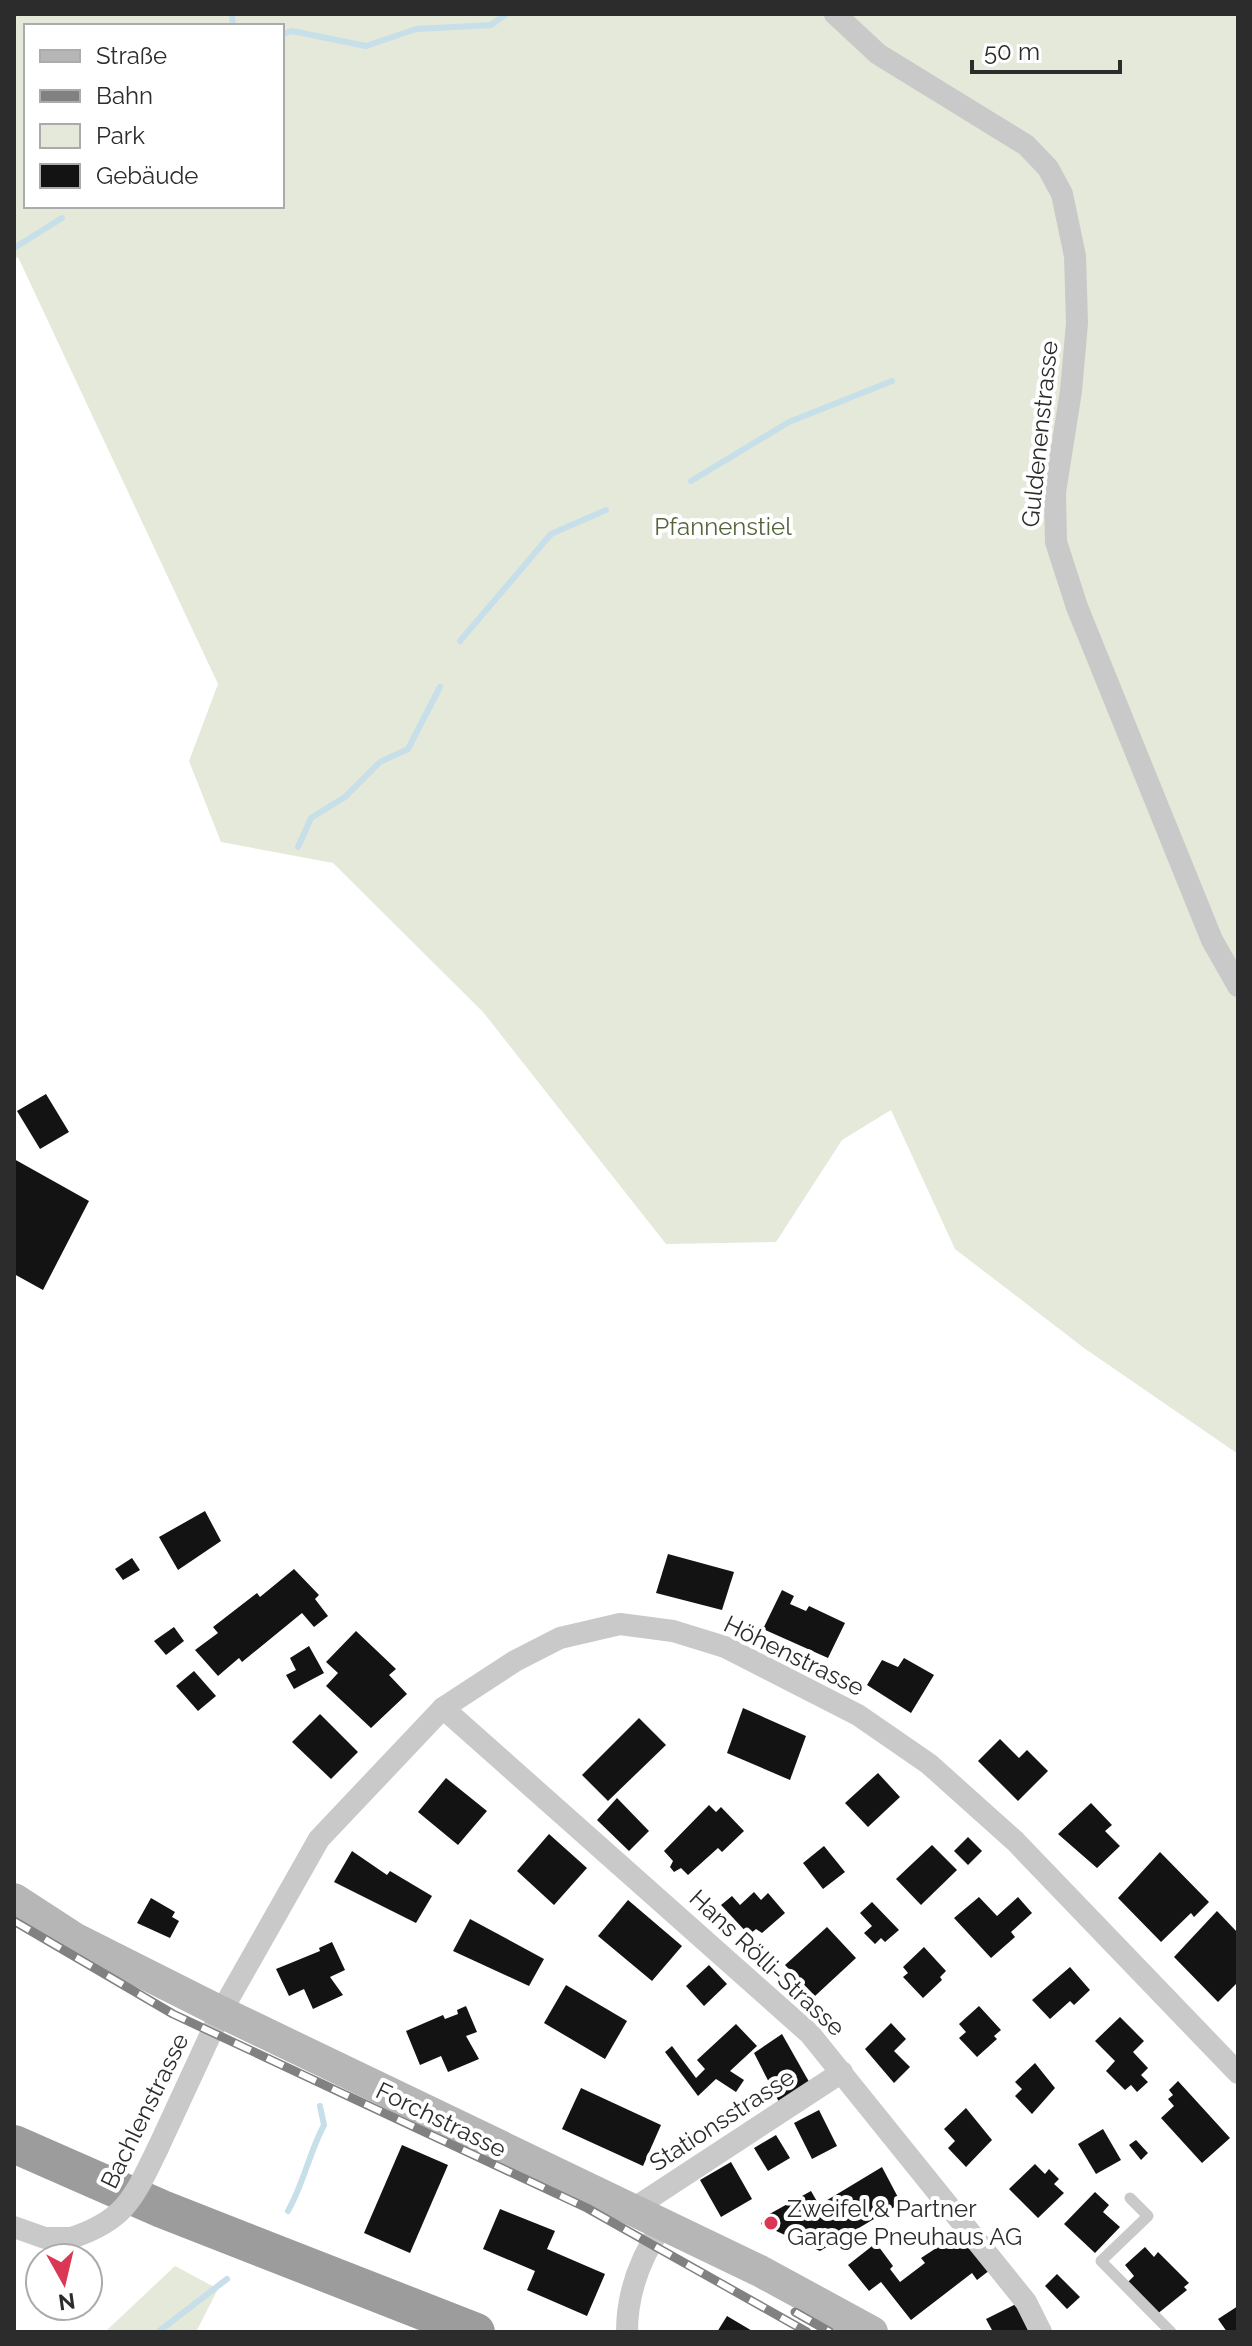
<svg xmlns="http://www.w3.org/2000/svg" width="1252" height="2346" viewBox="0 0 1252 2346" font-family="Raleway,sans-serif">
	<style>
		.green { fill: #e4e9da; fill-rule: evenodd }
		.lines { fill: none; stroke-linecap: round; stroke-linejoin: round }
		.stream { stroke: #c7dfe8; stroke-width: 6 }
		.building { fill: #131313 }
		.service { stroke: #c9c9c9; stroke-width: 11 }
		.minor { stroke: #c9c9c9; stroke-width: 22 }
		.secondary { stroke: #b6b6b6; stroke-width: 32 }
		.trunk { stroke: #9c9c9c; stroke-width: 38 }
		.rail-casing { stroke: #818181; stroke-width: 9 }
		.rail { stroke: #fff; stroke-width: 6; stroke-dasharray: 18; stroke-linecap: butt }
		.minor-bridge { stroke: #c9c9c9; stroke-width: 22 }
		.poi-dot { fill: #da3754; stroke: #fff; stroke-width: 3 }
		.labels { text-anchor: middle; stroke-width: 8; stroke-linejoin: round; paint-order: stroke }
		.street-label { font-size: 24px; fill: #2c2c2c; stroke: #fff }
		.park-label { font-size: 24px; fill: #54653d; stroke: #fff }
		.poi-label { font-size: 24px; fill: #2c2c2c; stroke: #fff; text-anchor: start }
	</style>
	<rect width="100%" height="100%" fill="#fff"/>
	<g class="green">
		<path d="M14,14H1238V1454L1084,1348L955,1249L891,1110L842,1140L776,1242L666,1244L483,1012L333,863L221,842L189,761L218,684L18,257L14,259ZM26,26H282V206H26Z"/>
		<path d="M175,2266L218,2289L196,2332H105Z"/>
	</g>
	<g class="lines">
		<g class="stream">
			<path d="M232,14L233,26"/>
			<path d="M282,34L292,31L366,46L416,29L491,25L506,14"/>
			<path d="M14,248L62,218"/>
			<path d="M691,481L789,422L892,381"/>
			<path d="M460,641L551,534L606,510"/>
			<path d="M298,847L311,818L345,797L380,762L408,749L440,687"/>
			<path d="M288,2211C304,2183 309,2153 324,2125L320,2106"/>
			<path d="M158,2332L227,2279"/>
		</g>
	</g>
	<g class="building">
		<path d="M46,1094L69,1132L40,1149L17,1111Z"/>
		<path d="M14,1159L89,1201L43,1290L14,1274Z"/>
		<path d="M205,1511L221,1541L178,1570L159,1537Z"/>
		<path d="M668,1554L734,1572L722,1610L656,1593Z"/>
		<path d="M132,1558L140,1570L123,1580L115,1569Z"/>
		<path d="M294,1569L319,1595L315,1599L328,1616L314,1627L302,1613L242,1662L239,1658L218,1676L195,1650L218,1633L213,1627L257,1593L260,1597Z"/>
		<path d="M782,1590L794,1596L790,1604L806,1611L809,1606L845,1623L828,1658L763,1629Z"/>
		<path d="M174,1627L184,1641L166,1655L154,1641Z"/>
		<path d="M356,1631L396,1669L389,1675L407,1694L371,1728L326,1686L338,1673L326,1662Z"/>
		<path d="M309,1646L324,1673L294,1689L286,1675L296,1670L290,1658Z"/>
		<path d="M904,1658L934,1675L911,1713L867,1685L882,1660L898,1667Z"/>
		<path d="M194,1671L216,1696L198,1711L176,1686Z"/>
		<path d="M743,1708L806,1736L790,1780L727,1753Z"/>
		<path d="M320,1714L358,1752L331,1779L292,1742Z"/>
		<path d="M639,1718L666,1745L608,1801L582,1775Z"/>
		<path d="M1000,1739L1019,1758L1027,1750L1048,1771L1018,1801L978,1761Z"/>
		<path d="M878,1773L900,1797L868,1827L845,1803Z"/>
		<path d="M446,1778L487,1811L458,1845L418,1812Z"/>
		<path d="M617,1798L649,1831L629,1851L597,1820Z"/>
		<path d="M1091,1803L1112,1825L1105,1831L1120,1846L1097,1868L1058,1834Z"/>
		<path d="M709,1805L716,1812L721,1807L744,1831L722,1852L718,1848L688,1875L681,1868L674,1872L670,1867L673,1861L664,1851Z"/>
		<path d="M549,1834L587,1868L554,1905L517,1871Z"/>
		<path d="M968,1837L982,1851L968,1865L954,1851Z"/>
		<path d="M932,1845L957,1870L921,1905L896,1879Z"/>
		<path d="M824,1846L845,1872L823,1889L803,1863Z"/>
		<path d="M352,1851L387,1875L390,1871L432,1896L416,1923L334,1882Z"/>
		<path d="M1160,1852L1209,1902L1194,1917L1191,1913L1161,1942L1118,1898Z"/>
		<path d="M754,1892L761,1900L768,1893L785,1913L762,1933L756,1929L749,1935L721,1905L732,1896L740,1905Z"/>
		<path d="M979,1897L997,1916L1018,1897L1032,1913L1011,1932L1015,1937L991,1958L954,1918Z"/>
		<path d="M151,1898L175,1912L172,1917L179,1921L170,1938L137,1923Z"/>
		<path d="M628,1900L682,1946L652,1981L598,1936Z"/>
		<path d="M872,1902L899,1930L885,1942L881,1938L875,1944L864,1933L872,1926L860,1913Z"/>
		<path d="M1217,1911L1238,1933V1982L1218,2002L1174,1957Z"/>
		<path d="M470,1919L544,1959L529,1986L453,1951Z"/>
		<path d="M827,1927L856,1958L815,1996L785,1965Z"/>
		<path d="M332,1942L345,1970L330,1977L343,1995L313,2009L304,1989L289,1996L276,1969L320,1951L319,1948Z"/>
		<path d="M924,1947L946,1971L940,1977L942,1980L923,1998L903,1977L908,1973L903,1967Z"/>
		<path d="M709,1965L727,1984L704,2006L686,1986Z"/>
		<path d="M1070,1967L1090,1990L1074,2005L1070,2001L1050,2019L1032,2000Z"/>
		<path d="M566,1985L627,2021L605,2059L544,2023Z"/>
		<path d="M466,2006L477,2032L466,2036L479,2059L448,2072L441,2056L420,2065L406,2031L443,2015L445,2019L458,2014L457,2010Z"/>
		<path d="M979,2006L1001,2030L994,2036L997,2039L977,2057L959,2038L966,2032L959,2024Z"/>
		<path d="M1120,2017L1144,2041L1133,2052L1148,2068L1141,2075L1148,2082L1137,2092L1131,2085L1125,2090L1106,2071L1115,2061L1095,2041Z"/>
		<path d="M891,2023L906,2039L894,2051L910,2067L894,2083L865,2049Z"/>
		<path d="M736,2024L757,2046L730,2071L744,2080L736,2092L716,2079L698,2096L665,2052L672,2046L696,2078L705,2069L697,2060Z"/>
		<path d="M782,2034L812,2087L780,2104L754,2053Z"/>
		<path d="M1035,2063L1055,2088L1032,2114L1015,2096L1022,2089L1015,2082Z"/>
		<path d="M1178,2081L1230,2138L1202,2163L1161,2118L1174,2106L1168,2099L1173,2095L1169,2090Z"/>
		<path d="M581,2088L661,2125L643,2166L562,2129Z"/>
		<path d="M743,2098L749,2107L732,2117L726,2108Z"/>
		<path d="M966,2108L992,2140L966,2167L948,2148L955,2141L944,2129Z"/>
		<path d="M819,2110L837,2146L812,2159L794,2123Z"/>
		<path d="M1103,2129L1121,2160L1096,2174L1078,2144Z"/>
		<path d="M776,2135L790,2158L768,2171L754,2148Z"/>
		<path d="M1136,2140L1148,2153L1141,2160L1129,2145Z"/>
		<path d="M402,2145L448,2165L410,2253L364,2233Z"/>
		<path d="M731,2162L752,2199L721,2217L700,2180Z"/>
		<path d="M1035,2164L1045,2174L1049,2169L1059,2179L1054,2184L1064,2193L1038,2218L1009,2189Z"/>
		<path d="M882,2167L901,2203L820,2251L761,2224L764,2217L811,2191L819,2205Z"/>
		<path d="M1095,2192L1109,2205L1103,2212L1120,2227L1095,2253L1064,2224Z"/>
		<path d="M500,2209L555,2231L547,2249L605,2274L587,2316L527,2290L535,2271L483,2249Z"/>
		<path d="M961,2232L990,2270L977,2280L972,2273L911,2320L881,2282L869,2291L848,2265L876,2243L893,2266L890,2269L900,2282L925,2263L921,2258Z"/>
		<path d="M1145,2247L1154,2257L1158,2252L1189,2283L1184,2287L1187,2290L1156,2315L1126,2284L1134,2276L1125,2265Z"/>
		<path d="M1057,2274L1080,2297L1067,2309L1045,2286Z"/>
		<path d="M1016,2304L1030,2332H993L986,2319Z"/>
		<path d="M1238,2306V2332H1227L1218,2319Z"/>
		<path d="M727,2316L754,2332H717Z"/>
	</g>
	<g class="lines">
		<path class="service" d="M1130,2198L1148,2216L1101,2261L1171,2332"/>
		<g class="minor">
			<path d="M835,14L878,54L1026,145L1048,168L1062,194L1075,256L1077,323L1071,391L1055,492L1056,542L1077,607L1212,940L1238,986"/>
			<path d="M443,1708L810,2034L1026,2302L1041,2332"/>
			<path d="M158,2148L221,2012L319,1839L443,1708L515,1661L560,1638L620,1624L673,1631L725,1647L858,1715L929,1764L1015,1841L1238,2073"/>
			<path d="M630,2211L842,2072"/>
			<path d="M14,2227L45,2238H71"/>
			<path d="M627,2332C627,2293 640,2258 662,2226"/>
		</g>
		<path class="secondary" d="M14,1899L74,1938L221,2012L760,2271L872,2332"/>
		<path class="trunk" d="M14,2144L162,2209L476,2332"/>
		<defs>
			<g id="rail">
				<path d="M14,1921L173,2014L587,2208L807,2332"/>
				<path d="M795,2312L830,2332"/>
			</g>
		</defs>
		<use href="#rail" class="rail-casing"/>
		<use href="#rail" class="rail"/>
		<path class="minor-bridge" d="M71,2238C126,2220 134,2197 158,2148"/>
	</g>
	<circle class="poi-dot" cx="771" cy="2223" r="8"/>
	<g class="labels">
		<g class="street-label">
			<text transform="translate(1040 434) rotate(-84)" y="8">Guldenenstrasse</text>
			<text transform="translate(794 1656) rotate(26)" y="8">Höhenstrasse</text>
			<text transform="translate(767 1963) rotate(43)" y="8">Hans Rölli-Strasse</text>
			<text transform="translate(145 2111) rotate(-64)" y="8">Bachlenstrasse</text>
			<text transform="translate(441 2120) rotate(26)" y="8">Forchstrasse</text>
			<text transform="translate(722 2120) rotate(-33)" y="8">Stationsstrasse</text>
		</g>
		<g class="park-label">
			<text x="723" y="535">Pfannenstiel</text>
		</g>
		<g class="poi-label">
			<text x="787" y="2217">Zweifel &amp; Partner<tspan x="787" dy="28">Garage Pneuhaus AG</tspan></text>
		</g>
	</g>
	<rect width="1252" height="2346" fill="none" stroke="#2c2c2c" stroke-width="32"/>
	<rect x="24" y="24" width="260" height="184" fill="#ffffff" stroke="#ababab" stroke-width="2"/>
	<rect x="40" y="50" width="40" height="12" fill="#b6b6b6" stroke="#ababab" stroke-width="2"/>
	<text x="96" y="64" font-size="24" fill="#2c2c2c">Straße</text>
	<rect x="40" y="90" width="40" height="12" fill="#818181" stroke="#ababab" stroke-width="2"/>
	<text x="96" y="104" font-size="24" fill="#2c2c2c">Bahn</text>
	<rect x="40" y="124" width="40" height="24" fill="#e4e9da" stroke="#ababab" stroke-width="2"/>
	<text x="96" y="144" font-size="24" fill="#2c2c2c">Park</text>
	<rect x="40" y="164" width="40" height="24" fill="#131313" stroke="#ababab" stroke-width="2"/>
	<text x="96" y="184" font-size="24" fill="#2c2c2c">Gebäude</text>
	<g transform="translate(64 2282) rotate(172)"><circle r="38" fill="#ffffff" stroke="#ababab" stroke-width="2"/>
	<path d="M0-6L14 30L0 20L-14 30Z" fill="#da3754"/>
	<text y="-12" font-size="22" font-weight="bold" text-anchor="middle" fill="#2c2c2c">N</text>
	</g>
	<path d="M972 60v12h148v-12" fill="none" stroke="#2c2c2c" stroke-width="4"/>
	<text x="984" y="60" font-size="24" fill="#2c2c2c" stroke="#ffffff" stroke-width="6" paint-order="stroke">50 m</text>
</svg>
